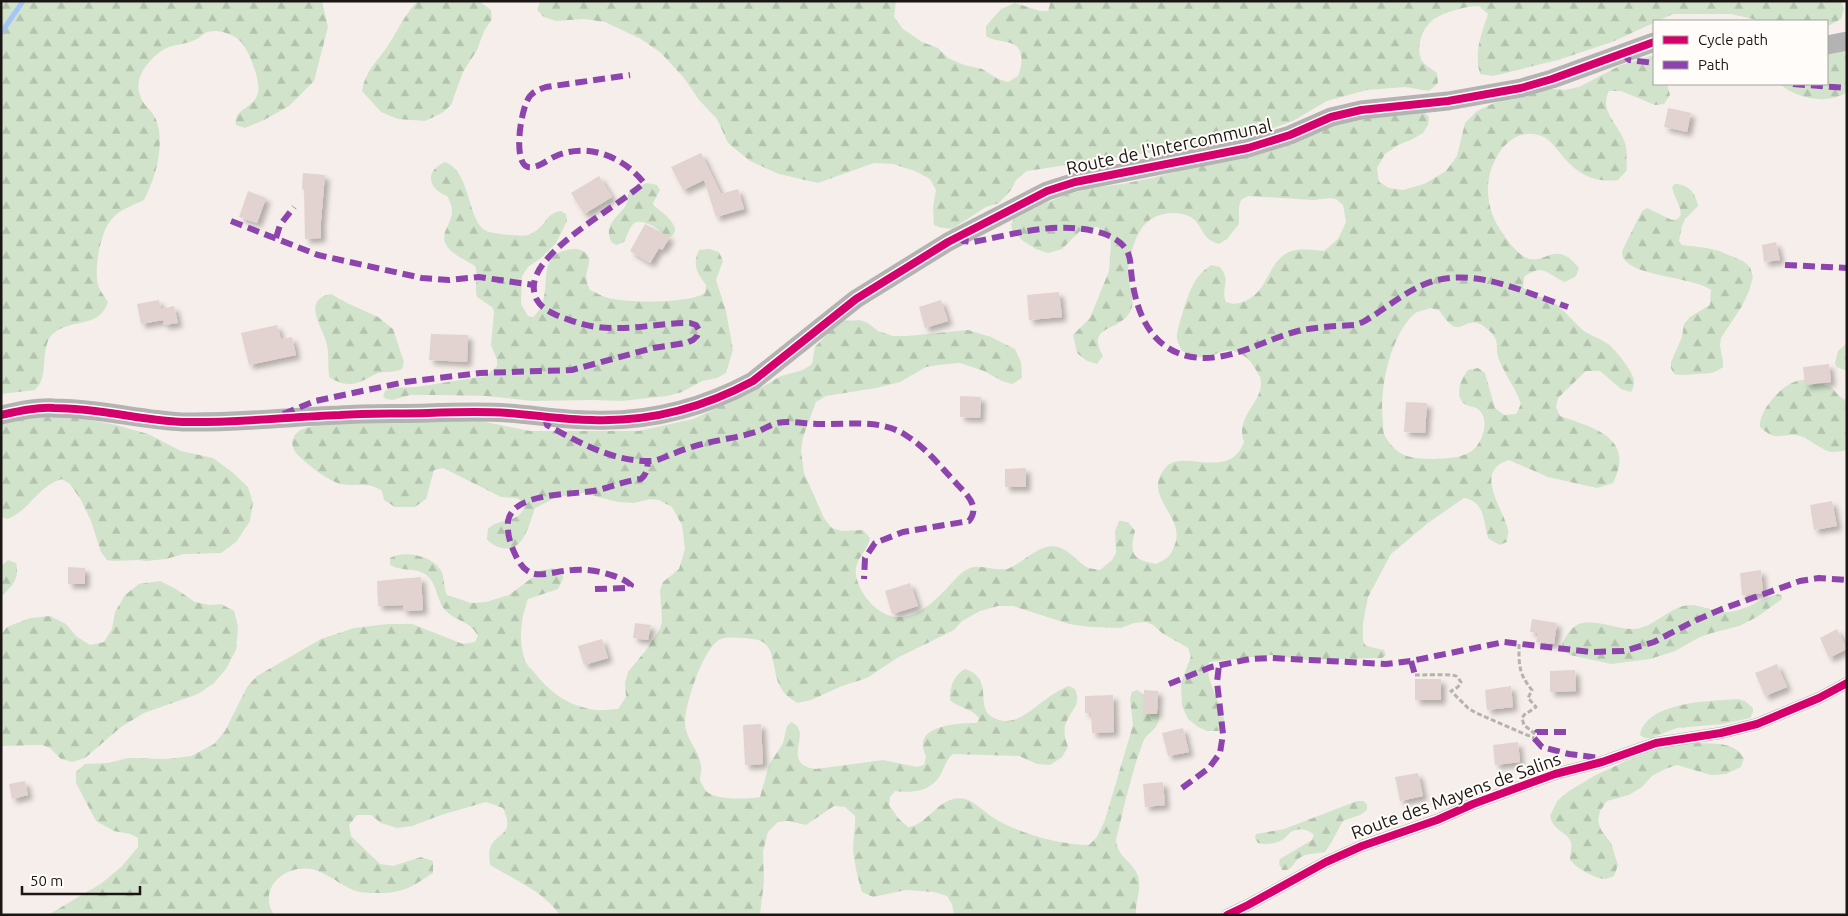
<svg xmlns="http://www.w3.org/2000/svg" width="1848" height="916" viewBox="0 0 1848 916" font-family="Ubuntu,sans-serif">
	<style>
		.forest { fill: url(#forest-firs); fill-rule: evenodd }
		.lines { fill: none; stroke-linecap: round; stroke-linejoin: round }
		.stream { stroke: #a5c5f7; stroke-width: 5 }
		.building { fill: #e2d3d0; filter: url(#shadow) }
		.path { stroke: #b5b2b0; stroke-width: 3; stroke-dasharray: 5 2.5; stroke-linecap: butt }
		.street { stroke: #b4b4b4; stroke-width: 12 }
		.secondary { stroke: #b4b3b3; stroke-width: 19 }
		.quiet { stroke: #8e44ad; stroke-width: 6; stroke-dasharray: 12 6; stroke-linecap: butt }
		.cycleway-casing { stroke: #fffcfa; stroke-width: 11 }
		.cycleway { stroke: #d6006c; stroke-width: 8 }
		.labels { text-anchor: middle; stroke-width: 4; stroke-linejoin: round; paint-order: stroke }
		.street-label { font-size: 18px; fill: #1b1614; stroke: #fffcfa }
	</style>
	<defs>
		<pattern id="forest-firs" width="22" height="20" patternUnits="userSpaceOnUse" patternTransform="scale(1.25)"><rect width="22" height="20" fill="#d1e4cb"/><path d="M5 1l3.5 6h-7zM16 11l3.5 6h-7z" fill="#b3c3ad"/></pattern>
		<filter id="shadow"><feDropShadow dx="4.5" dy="4.5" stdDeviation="2.5" flood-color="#0004"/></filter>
	</defs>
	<rect width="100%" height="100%" fill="#f6eeea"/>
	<g class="forest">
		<path d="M1,1H322L328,27L314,81L289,106L264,120L245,128L236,125C233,108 254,109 258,93C261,82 249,49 240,41C233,34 218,29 208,32C203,33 200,38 195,40C185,45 172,44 163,50C148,60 132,79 141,98C147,111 156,111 159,130C162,155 155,178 144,200C133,205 119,210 111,220C100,233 94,269 98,285C100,291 105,297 108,302C99,329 72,318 54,333C41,343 47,367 41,381C40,384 37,387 35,390L1,394Z"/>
		<path d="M418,1H479L491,10L492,19L484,31L477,50L463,72L451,105L442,113L425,121L398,119L381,112L362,91C366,70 376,63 387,47C398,31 404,15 418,1Z"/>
		<path d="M540,1H896L894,17L903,29L922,42L938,48L948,58L964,65L982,69L998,79L1008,82L1018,76C1022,66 1025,50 1013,44C1004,40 995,42 986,36V26L1001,9L1015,3L1040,11H1048L1051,1H1841L1844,8L1841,19L1830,25H1827V21H1777L1757,20L1731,14H1673L1612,42L1558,60L1493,76L1480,74C1474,52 1481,35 1488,14L1479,6C1466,6 1445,12 1434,19C1422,28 1415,47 1422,61C1425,65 1433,70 1437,73L1438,83L1429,91L1405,87L1367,90L1327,101L1293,121L1265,131L1214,143L1027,171L1016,180L1011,190L999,203L986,207L952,229L939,227L934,225L933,207L936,190L930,179L915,171L893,164L874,163L818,183L779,174L750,161L728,143L717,119L699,100L684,78L661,53L641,39L605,22L584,19L556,21L544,17L537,10Z"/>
		<path d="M1847,49V92C1828,105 1796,99 1780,84H1827V50Z"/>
		<path d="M1654,55V84H1667L1670,95L1664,104L1655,105L1621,91H1609C1598,112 1621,125 1626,146C1627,153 1626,162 1627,170L1618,180C1592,183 1576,173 1560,153C1556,148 1550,140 1544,137C1512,123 1490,158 1488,186C1487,203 1493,221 1504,235C1509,243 1517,253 1525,257C1544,268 1554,237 1579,268L1576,276L1565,282C1546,274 1544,263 1524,277L1523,287C1532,297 1541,295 1553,302C1565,310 1573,322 1584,331C1591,336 1600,338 1608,344C1615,349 1630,368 1633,377C1635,383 1634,387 1631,392L1621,389L1600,371H1586L1558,398L1556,407L1560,416C1593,428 1636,437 1613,483L1597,488L1548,477L1509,460C1472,471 1504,509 1508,530C1509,533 1507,538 1507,542L1499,545L1488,538C1483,520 1485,502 1464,498L1428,523L1391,554L1368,597L1363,623V641L1366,646L1384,650L1386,655L1382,658L1307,660L1271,655L1209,662C1203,679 1225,707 1225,726L1219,731H1207L1198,727L1188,719L1182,706L1181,683L1191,656L1188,648L1162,633L1153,625L1146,622L1134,623L1121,628L1090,627L1069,624L1013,606H998L980,611L962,621L954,630L897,658L867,678L842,686L811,700L797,703C790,698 782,693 779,684C773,672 775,650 763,642C758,639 751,639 745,638C737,638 725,636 719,640C703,649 684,706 685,724C686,740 700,751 701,766C702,771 700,777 700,781C702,784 704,788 706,791C716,801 748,799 760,797L769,765L783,743L787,726L791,722C815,732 778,764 816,769L883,760L917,767L924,765L926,756C910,725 958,723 977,723L979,718C971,708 958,708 950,700C950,686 953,676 965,669C996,679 973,708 994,718C1017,730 1037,703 1055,693C1059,690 1064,688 1069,686L1075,689C1082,706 1071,709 1066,723C1063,731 1065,739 1068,747L1062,757L1050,765L1037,764L1019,756L953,754C945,762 946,764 941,774C931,792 913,793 895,791L890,797L889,805L899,819L908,827C929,825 940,793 965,799C974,801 988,815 997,820C1022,834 1060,845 1089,845L1097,837L1105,820L1133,725L1130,698L1132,692L1137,690C1146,695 1159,706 1159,716C1160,729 1147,732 1143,742C1131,774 1124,807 1116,840C1118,859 1133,861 1138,876C1142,890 1135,901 1136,915H954L952,904L947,896L934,892L906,890L873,897L862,892C858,878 854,863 853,848C853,838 856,827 855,816L845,807L834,806L806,825L788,821L778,822L768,832L763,851L764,881L760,915H560C543,891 515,880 490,865C490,862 489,857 489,853C493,829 517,840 503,808L486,802L441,815L412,826L397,828L381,823L371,815H357L349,825L351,836L380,864L393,866L421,857L433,861V873C413,886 404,893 380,893C374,893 366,893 360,892C345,889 331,875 315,870C288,862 256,887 274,915H48L102,883L122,866L138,847V838L130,834L114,831L96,821L76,783V772L85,764L108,763L128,758L168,759L191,756L214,744L225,731L247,687L257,676L321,639L354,628L388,624H412L463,644L475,642L478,636C470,620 456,622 445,610C435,598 438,581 423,573C412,567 402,572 390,565V558C403,550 431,555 440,569C445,575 443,587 447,595L471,603L486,602L509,595L541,571L553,568L563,573V579L558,589L528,599C521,618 518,640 525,660C526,664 531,669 534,672C550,693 569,706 595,710C602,711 611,709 618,709L626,697L625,683L628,672L646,650L660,629L662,621L660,590L663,582L679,569L685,549L682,525L672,507L659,500L650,499L634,503L618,502L583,493L557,497L535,508C532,517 527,534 521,541C512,553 495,549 487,539L488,529C499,517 522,525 525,503L517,498L501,497L443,468L434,470L426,499L415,507H395L384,500L382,491C367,481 356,487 341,484C328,481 305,463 296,453C293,449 291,443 293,439C297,427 312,427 323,424L471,419L530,431H639L693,419L764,386L781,376L803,370L812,364L815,347L828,333L843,321L860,320L868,323L878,331L893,336H907L968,330L991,337L1015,349L1021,362L1022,378L1012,384L1002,381L984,371L960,363L938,365L926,367L900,382L876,388L826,396L816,402L803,437L801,451L804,473L824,518L832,528L842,531L863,530L870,538C868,549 858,557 856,568C854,582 866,600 876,608C903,630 928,608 947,588C954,581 960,572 970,568C980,564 994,571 1007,569C1016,567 1034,550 1046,547C1064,543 1073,558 1085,566C1089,569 1095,569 1100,570L1112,560L1116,553L1115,531L1119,521L1128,522L1135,531C1129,554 1133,560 1156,564C1160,562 1166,559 1169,556C1171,554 1172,551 1173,549C1190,516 1139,498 1166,467C1183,448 1229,482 1244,442C1234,414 1267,401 1260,377C1258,373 1255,368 1252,364C1250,360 1247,358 1244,356C1223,342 1217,360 1197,357C1192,357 1187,353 1182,351C1180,347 1177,341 1177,337C1176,331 1189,291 1193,285C1197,276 1203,271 1211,265L1220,267C1232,281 1220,288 1226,302C1234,305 1237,304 1245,301C1269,292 1268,258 1292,251C1302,248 1314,250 1324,251L1338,239L1346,222L1343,205L1336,199L1330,198L1314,200L1248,196L1241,200L1239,207V224L1227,239L1219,244C1205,239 1206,236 1198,224C1190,212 1173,211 1160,215C1140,221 1134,241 1130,260C1129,265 1127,270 1128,275C1129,286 1136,302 1130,312C1119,332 1085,325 1103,356L1097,364L1087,361L1077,353L1073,335L1090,318L1109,271L1111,242L1107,232L1097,227L1083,228L1062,249L1048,253L1036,249L1023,241L1012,230L1011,224L1014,219L1043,204L1068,194L1092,188L1122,184L1152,178L1252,152L1360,116L1423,111L1429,117L1428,125L1423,133L1411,140L1398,145L1385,154L1377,168L1379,182L1389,188L1403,190L1424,184L1446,171L1457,156L1465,123L1477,111L1492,104L1522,93L1542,88L1564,90L1579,87L1621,65ZM1430,308L1439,310C1461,344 1461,316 1480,324C1486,327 1494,334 1496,340C1497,344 1497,348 1497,352C1498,358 1501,365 1504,370C1510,383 1516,389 1521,404L1516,414L1504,415L1495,408L1485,373L1478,368L1468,370C1462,377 1453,396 1465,404C1469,407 1475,406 1479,410C1489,419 1484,438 1475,448C1466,458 1449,458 1436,459C1423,459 1406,459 1396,450C1392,446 1386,439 1384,434C1383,431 1383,426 1383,423C1379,391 1389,339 1413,315C1417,311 1425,310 1430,308Z"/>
		<path d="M445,162C473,172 466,227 490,232C497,234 522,237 528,235C531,234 536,231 538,229C548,221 546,214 561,211L566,214L567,221L556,243L541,258L528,267L522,276L521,304L528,316L533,317C559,296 528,252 575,249C580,249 585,251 588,256C591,262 588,265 587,271C585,278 587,284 590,290C595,292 601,296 608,298C628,303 688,304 705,293L706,285C697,273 692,265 699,250L709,249L719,252L723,261L716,280L726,311L733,350L726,373L717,378L702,381L682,392L667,396L622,401L593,400L533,401L486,396L441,395H410L392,400L386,399L383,396L385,391L391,388L416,387L486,376L497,366V360L491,345L494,311L492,307L477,297C474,286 479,277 475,266C467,261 458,257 451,251C435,236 452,226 452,211C452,206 450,201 447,196C428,189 424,171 445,162Z"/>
		<path d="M647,183L657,185L660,190L653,203L654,206C663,212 688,232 667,238C661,235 660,230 655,227C653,225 650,225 648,224C631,216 630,230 624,242L617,245L612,243C602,224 619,217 626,205C628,200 628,194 630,189Z"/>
		<path d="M1675,184C1689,184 1696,194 1698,206L1685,219L1682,226L1679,241L1682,245L1707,248L1719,251L1743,261L1750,267L1753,277L1749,291L1742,306L1721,338L1720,346L1723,361V367C1713,375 1706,373 1695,374C1686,375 1682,376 1674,374L1671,368V362L1682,337L1684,324L1690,317L1710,305L1711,290C1694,276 1623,277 1622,253C1622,249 1639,218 1642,211L1647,208L1672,220L1678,219L1681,214C1680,204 1674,197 1672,187Z"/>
		<path d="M331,294L347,303L378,317L393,329L404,362L402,369C394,373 387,371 378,373C373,375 369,378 364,380C351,387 340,384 329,377C328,367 329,356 327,345C324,328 300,300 331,294Z"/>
		<path d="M1847,343V371L1837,367L1835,363L1838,351Z"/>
		<path d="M1809,379L1831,387L1840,397L1847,401V450C1842,451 1836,452 1831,452C1818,449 1809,437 1796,435C1777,434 1777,442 1760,427C1758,412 1780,387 1794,382C1798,380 1804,380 1809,379Z"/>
		<path d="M48,416L80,418L116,425L148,434L181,451L213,458L232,472L248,487L253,503L250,521L236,542L221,553L184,554L166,559L146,561L139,560L113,561L107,560L101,552L91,521L81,500L70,484L62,479C36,487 30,511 7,519L1,517V424L18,419Z"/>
		<path d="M8,560L16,563C20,579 12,586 1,597V566Z"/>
		<path d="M160,581L176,589L195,602L210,605L221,604L234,611L238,627L236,650L226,669L214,683L198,694L144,713L121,727L85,758L72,762L61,759L50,748L42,745L1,746V635L7,627L30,618L50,616L66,624L76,636L90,645L104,642L112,629L115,612L125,595L139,584Z"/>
		<path d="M1778,594L1782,596V599L1757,617L1739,626L1712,633L1700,637L1675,651L1650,659L1611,664L1570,655L1565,652L1562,644C1566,636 1571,627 1579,624C1597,619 1615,629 1633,629C1653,629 1669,606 1690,605C1702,605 1715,613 1728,612C1746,611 1761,598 1778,594Z"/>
		<path d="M1738,699L1745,701L1753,708V712L1750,718L1723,724L1677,728L1651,738H1644L1640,735C1646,701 1712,701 1738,699Z"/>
		<path d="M1700,743C1717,744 1734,742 1744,758L1741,767L1726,774L1711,775L1677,765L1665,769L1652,776L1642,787L1629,795L1607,801L1600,811L1598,821L1601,830L1611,843L1618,865L1614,876C1614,876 1607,879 1606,879C1595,879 1576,868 1570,860C1570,855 1572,848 1571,843C1568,831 1554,833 1550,816L1557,801L1569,791L1594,776L1628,760L1669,745Z"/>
		<path d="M1357,801H1363L1367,804V810L1360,815L1343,821L1331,843L1325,852C1317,854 1307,853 1301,857C1292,862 1294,871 1282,870L1279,864L1280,859L1312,840L1314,835C1309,829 1298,827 1291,832C1288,834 1286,838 1282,840C1275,844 1266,845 1258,843L1255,838L1256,834L1284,829Z"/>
	</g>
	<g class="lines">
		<path class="stream" d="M1,33L23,1"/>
	</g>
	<g class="building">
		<path d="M1668,108L1691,113L1687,132L1664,127Z"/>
		<path d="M701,153L721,194L738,189L744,209L716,217L704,180L683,190L671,167Z"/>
		<path d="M303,173L325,175L321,221V238L305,239L304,190L302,189Z"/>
		<path d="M599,176L612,197L584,214L571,193Z"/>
		<path d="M248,191L266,198L257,223L239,217Z"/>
		<path d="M645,224L670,237L662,250L659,248L650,263L630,251Z"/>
		<path d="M1776,242L1780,260L1764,262L1762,245Z"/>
		<path d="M1059,292L1062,317L1029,320L1027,295Z"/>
		<path d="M159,300L161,309L174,306L178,323L164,325L163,320L141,324L137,304Z"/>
		<path d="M941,300L948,321L925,328L919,307Z"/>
		<path d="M277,325L281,339L292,337L296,355L249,365L241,333Z"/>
		<path d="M431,334L468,335L467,362L429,360Z"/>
		<path d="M1829,364L1831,382L1805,385L1803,367Z"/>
		<path d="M960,396L981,397L980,418L960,417Z"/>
		<path d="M1406,402L1427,403L1425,433L1404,432Z"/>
		<path d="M1026,468V487H1005V469Z"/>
		<path d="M1832,501L1837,526L1814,530L1810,505Z"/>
		<path d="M68,567L85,568V584H68Z"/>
		<path d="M1761,570L1763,593L1742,595L1740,573Z"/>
		<path d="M421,577L423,610L403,611V605L378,606L377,581Z"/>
		<path d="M910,583L918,606L892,614L885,591Z"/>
		<path d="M1532,619L1557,623L1554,644L1536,642L1538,633L1530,632Z"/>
		<path d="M635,623L651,625L648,640L633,638Z"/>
		<path d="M1837,629L1847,649L1829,658L1820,638Z"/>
		<path d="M602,639L608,658L584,665L578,646Z"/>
		<path d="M1777,664L1787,687L1765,696L1755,673Z"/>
		<path d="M1575,670L1576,691L1550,692V671Z"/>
		<rect x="1415" y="679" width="26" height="21"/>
		<path d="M1511,686L1513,707L1487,710L1485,690Z"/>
		<path d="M1144,690L1158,691L1157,714H1143Z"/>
		<path d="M1113,695L1114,732L1092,733L1091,713H1085V696Z"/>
		<path d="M761,724L763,764L745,765L743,725Z"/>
		<path d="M1183,728L1189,752L1168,756L1162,733Z"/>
		<path d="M1518,742L1520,762L1495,765L1493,745Z"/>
		<path d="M1418,773L1423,796L1400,801L1395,777Z"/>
		<path d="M25,781L28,795L12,799L9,784Z"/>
		<path d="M1163,782L1165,805L1145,807L1143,784Z"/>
	</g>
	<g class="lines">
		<g class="path">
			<path d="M1519,644C1519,664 1518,673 1532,690L1528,698L1536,707L1524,715L1522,718L1524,725L1535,734"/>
			<path d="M1415,675C1421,675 1453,674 1456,676C1458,677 1459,680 1461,682L1458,687L1451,691L1468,708L1476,713L1534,738"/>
		</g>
		<path class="street" d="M1227,915L1248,905L1326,862L1362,846L1437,820L1473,804L1555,774L1602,762L1656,743L1721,733L1757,724L1819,698L1847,683"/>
		<g class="secondary">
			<path d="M1827,45L1847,41"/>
			<path d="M1,415C19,411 36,407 54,408C98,408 140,420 183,422C236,423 287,417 340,415C369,413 398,414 428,413C454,412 481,411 508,413C536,415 564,420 592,420C649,422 703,408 753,381L856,299L948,242L1047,191L1075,182L1248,148L1290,135L1331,117L1361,110L1448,101L1521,88L1552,79L1654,42"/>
		</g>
		<g class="quiet">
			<path d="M1622,53L1629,60L1654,63"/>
			<path d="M1793,84L1847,88"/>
			<path d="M231,221L318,255L422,278L449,280L479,277L534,285"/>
			<path d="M959,236L963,241L973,242C1005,236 1039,226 1071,228C1089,229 1115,233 1126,249C1132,259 1130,268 1132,279C1137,315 1152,350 1192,357C1229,363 1263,340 1298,331C1316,327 1336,326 1355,325L1363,322C1384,310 1403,293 1425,284C1471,265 1524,292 1568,307"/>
			<path d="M276,238L280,225L294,207"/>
			<path d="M1785,265L1847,268"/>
			<path d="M283,414L315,401L405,382L480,373L572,370L653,348L686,343L693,340L697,336L699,330L696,325L690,323C659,323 628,331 598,327C585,326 573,321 561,317C552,313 542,309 537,300C529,285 537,270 548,258C575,228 613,209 644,183C624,157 588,142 556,156C548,159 538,169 528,167C512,163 521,106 530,96C534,91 540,89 546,87L630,75"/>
			<path d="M545,417L547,425C578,442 614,462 650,461C659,461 666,456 675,453C685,449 697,445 707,443C723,439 740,437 756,432C763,430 769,425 777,423C790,420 805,424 818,424C847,425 881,418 907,436C926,448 941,467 956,483C966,494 981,506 969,521L903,532L875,543L865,558L864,579"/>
			<path d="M595,589L629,588L631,585C626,580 618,577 611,575C599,571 586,569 573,570C547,571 529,586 515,554C510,543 507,534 508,521C513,492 571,495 593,491C609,488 624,481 641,479C647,474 647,469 648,461"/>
			<path d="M1411,661L1415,675"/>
			<path d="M1169,684L1211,667L1250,659L1271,658L1386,664L1411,661L1504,642L1591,652L1624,651L1654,642L1692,622L1722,609L1800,581L1819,578L1847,580"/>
			<path d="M1566,732H1537L1534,738L1542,747L1569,754L1600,758L1601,760"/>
			<path d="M1182,788L1209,768L1220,753L1223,734L1217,682L1219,665"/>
		</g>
		<defs>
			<g id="cycleway">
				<path d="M1,415C19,411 36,407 54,408C98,408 140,420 183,422C236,423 287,417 340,415C369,413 398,414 428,413C454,412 481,411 508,413C536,415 564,420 592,420C649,422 703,408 753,381L856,299L948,242L1047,191L1075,182L1248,148L1290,135L1331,117L1361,110L1448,101L1521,88L1552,79L1654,42"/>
				<path d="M1227,915L1248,905L1326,862L1362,846L1437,820L1473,804L1555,774L1602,762L1656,743L1721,733L1757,724L1819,698L1847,683"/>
			</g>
		</defs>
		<use href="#cycleway" class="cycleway-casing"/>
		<use href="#cycleway" class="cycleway"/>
	</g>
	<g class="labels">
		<g class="street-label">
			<text transform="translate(1169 147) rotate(-12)" y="6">Route de l'Intercommunal</text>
			<text transform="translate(1456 796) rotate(-20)" y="6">Route des Mayens de Salins</text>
		</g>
	</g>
	<rect width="1848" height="916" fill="none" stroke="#1b1614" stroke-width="5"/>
	<rect x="1653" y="20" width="175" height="65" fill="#fffcfa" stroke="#a4a09e"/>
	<rect x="1663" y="36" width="25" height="8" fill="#d6006c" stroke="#a4a09e"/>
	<text x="1698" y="45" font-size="15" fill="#1b1614">Cycle path</text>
	<rect x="1663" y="61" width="25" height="8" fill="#8e44ad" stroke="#a4a09e"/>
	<text x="1698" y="70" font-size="15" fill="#1b1614">Path</text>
	<path d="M22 886v8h118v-8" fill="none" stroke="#1b1614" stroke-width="2.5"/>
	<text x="30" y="886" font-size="15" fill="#1b1614" stroke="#fffcfa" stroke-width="4" paint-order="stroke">50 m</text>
</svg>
